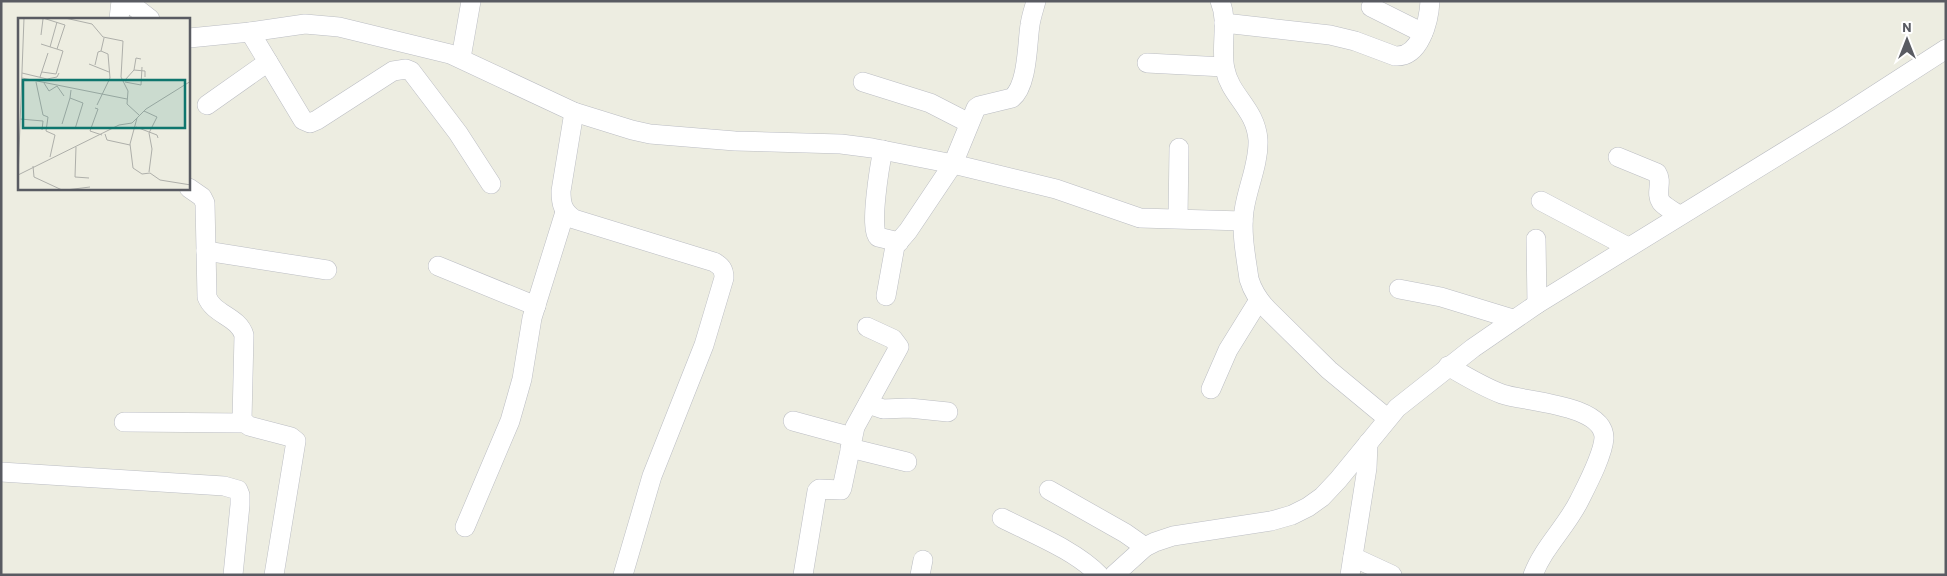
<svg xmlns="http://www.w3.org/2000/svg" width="1947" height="576" viewBox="0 0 1947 576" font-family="Barlow,sans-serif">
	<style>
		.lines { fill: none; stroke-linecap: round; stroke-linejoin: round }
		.minor-casing { stroke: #bbbdc3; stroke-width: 20 }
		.minor { stroke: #fff; stroke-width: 19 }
		.inset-road { fill: none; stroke: #aeafaa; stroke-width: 1 }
		.view { fill: #0f766e; fill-opacity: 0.15; stroke: #0f766e; stroke-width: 2.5 }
		.inset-edge { fill: none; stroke: #595b62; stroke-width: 2.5 }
	</style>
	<rect width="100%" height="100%" fill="#edede1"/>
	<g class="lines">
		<defs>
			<g id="minor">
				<path d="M127,1L150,19"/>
				<path d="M1220,1C1229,22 1220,47 1225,69C1230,96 1256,109 1258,140C1259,164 1247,188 1244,211C1241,234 1246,257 1249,279C1253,292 1259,301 1268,310L1329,370L1387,418"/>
				<path d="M1371,7L1423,33"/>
				<path d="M119,19L121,1"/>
				<path d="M1224,23L1330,35L1355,41L1395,56C1420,58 1429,21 1430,1"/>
				<path d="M250,32L303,120L310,123L317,120L393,71L406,69L411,71L458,133L491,184"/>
				<path d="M189,38L250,32L305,24L339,27L450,54L574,112L632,130L650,134L735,141L841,144L872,148L953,164L1056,189L1140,218L1243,221"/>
				<path d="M461,58L471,1"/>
				<path d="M1147,63L1224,67"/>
				<path d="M863,82L930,103L969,123"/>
				<path d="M207,105L268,62"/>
				<path d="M574,112L561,191C561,205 563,211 574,219L714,262C721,266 724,269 724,278L704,345L652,476L623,575"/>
				<path d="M883,150C880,164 869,229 878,237L899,242"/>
				<path d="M1618,157L1657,173C1663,182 1655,193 1661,202C1665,207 1673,211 1679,215"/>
				<path d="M189,188L202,197L205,203L207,297C214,315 238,316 244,335L242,420L249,426L291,437L296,441L274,575"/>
				<path d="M1541,201L1628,247"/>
				<path d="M1178,218L1179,148"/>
				<path d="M1536,239L1537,304"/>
				<path d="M206,251L327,270"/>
				<path d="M438,266L536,306"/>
				<path d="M1399,289L1441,297L1513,319"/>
				<path d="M886,296L895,246L908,231L953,164L976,108L979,106L1012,98C1028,85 1027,44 1030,25C1031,17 1034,9 1036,1"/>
				<path d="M1448,366C1465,376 1483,387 1502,394C1525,402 1604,404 1604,438C1603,455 1587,485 1579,501C1566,527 1543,548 1533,575"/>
				<path d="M1211,389L1228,350L1259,300"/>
				<path d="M868,404L883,409L909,408L948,412"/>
				<path d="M793,421L852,437"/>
				<path d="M124,422L245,423"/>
				<path d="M850,448L907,462"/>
				<path d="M1,472L224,486L238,490L240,495V505L233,575"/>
				<path d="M1049,490L1125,533L1145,547"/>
				<path d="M1002,518C1033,534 1075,550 1099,575"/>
				<path d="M465,527L510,421L522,379L532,318L565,212"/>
				<path d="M1353,557L1392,575"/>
				<path d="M803,575L817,491L819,489L841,490L842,488L855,427L899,347L893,339L867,327"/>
				<path d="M920,575L923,560"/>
				<path d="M1114,575L1145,547L1155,542L1173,536L1271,521L1292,515L1308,507L1322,497L1338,480L1397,408L1473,348L1537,304L1839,118L1946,49"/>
				<path d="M1350,575L1367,468L1368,443"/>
			</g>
		</defs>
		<use href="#minor" class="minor-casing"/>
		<use href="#minor" class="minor"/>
	</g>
	<g transform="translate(18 18)">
		<rect width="172" height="172" fill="#edede1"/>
		<path class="inset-road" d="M25,0L47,7L39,31M47,0L74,6L85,19L105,23L103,59L110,73L109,86L121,97M23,17L25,1M23,26L45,33L38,56L24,54M32,29L39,4M71,46L91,54M77,47L80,34L83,33M116,52L118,40L123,41M4,55L29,61L39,59L41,55M22,59L30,35M4,60L109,81M107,62L116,52L127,53V59M18,64L25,97L30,99L28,113L37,117L32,139M107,64L123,67L124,49M26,65L31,73L39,68L46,78M53,72L52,80L65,85L57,111M79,87L92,60L90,36L83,33L86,20M77,90L80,91L72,113L84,117M126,93L139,99L131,115L134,131L131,154M119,100L112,126L115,150L124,156L132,155L142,162L173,167M2,101L25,103L24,112M44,106L52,80M118,109L139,117L140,120M87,116L89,122L112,127M58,129L57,159L71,160M15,148L16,159L44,172M0,157L101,107L114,105L128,91L173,63M0,160L6,0M48,172L72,169"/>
		<path class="view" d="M5,62H167V110H5Z"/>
		<rect width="172" height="172" class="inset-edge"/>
	</g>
	<rect width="1947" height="576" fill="none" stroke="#595b62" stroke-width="5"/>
	<g transform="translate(1907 40)" stroke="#ffffff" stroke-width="4" paint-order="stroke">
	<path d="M0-4L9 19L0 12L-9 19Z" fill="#595b62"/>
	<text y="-8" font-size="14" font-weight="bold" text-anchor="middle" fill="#595b62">N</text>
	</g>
</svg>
